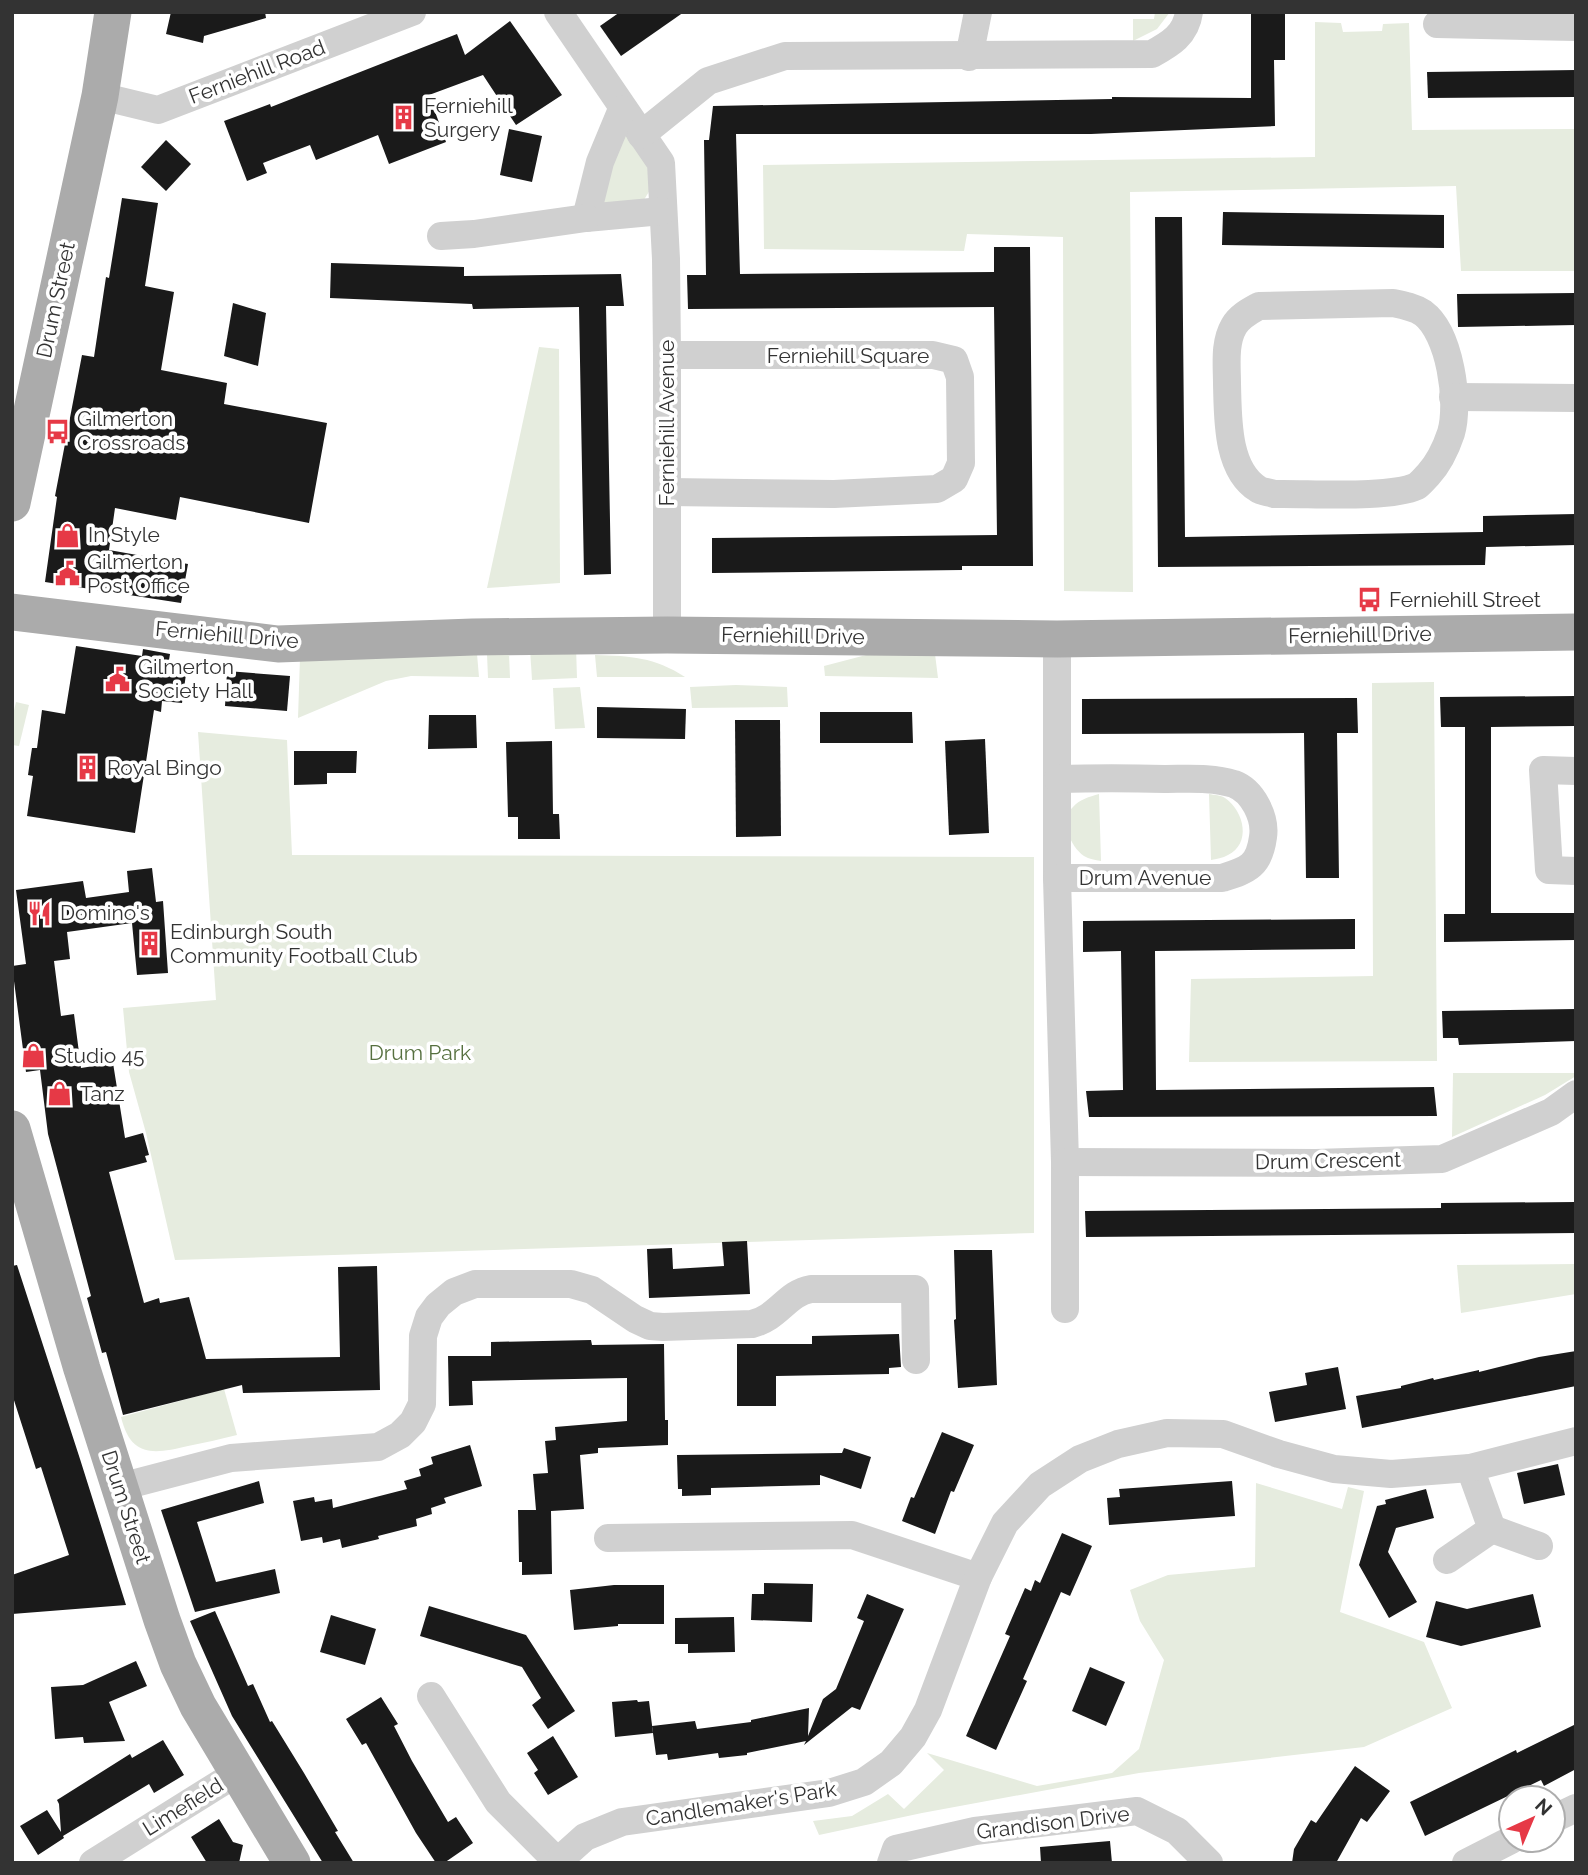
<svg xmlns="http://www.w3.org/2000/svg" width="1588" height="1875" viewBox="0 0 1588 1875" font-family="Raleway,sans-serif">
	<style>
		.green { fill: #e6ecdf }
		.building { fill: #1a1a1a }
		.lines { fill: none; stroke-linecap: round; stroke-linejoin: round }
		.minor { stroke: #d0d0d0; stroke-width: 28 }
		.major { stroke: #ababab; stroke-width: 37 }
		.labels { text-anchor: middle; stroke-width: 7; stroke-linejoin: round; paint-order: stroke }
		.street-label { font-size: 21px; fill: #333; stroke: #fff }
		.poi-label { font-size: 21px; fill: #333; stroke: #fff; text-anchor: start }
		.park-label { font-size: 21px; fill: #56703f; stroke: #fff }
	</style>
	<rect width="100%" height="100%" fill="#fff"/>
	<g class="green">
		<path d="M1155,12H1170L1157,29L1133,41V19H1154Z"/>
		<path d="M1315,22L1341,23L1343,32L1382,31L1383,24L1409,23L1412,130L1576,129V271H1461L1456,186L1130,192L1133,592L1064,591L1063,237L967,234L964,251L764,249L763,165L1315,157Z"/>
		<path d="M635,133L654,158L650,190L639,208L604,205L603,194L619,138Z"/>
		<path d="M539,347L559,349L560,583L487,588Z"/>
		<path d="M576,647L577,678L532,680L530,649Z"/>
		<path d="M509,653L510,678H488L487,654Z"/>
		<path d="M477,654L479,677L411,676L386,681L298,718L300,658Z"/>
		<path d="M870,654H935L938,678L825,676L824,666Z"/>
		<path d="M595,655C631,656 654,657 685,677H597Z"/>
		<path d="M1434,682L1437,1061L1189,1062L1191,979L1373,976L1372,683Z"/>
		<path d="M736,685L787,687L788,707L692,708L690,687Z"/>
		<path d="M580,687L585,728L555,729L553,688Z"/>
		<path d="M16,702L29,705L19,746L12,745V719Z"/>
		<path d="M198,732L287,740L292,855L1034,857V1233L175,1260L146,1133L129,1072L123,1008L216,1000Z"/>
		<path d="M1099,794L1101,861C1095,860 1089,859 1084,856C1070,846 1059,820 1073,807C1080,799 1089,797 1099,794Z"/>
		<path d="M1209,794C1214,795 1221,795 1225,798C1245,812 1251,844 1228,855C1223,858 1216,859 1211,860Z"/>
		<path d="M1453,1073H1576V1076L1545,1095L1452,1137Z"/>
		<path d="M1576,1264V1294L1461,1313L1457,1265Z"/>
		<path d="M224,1389L237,1435C220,1439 204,1443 188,1446C154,1454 131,1458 121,1417Z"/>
		<path d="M1256,1483L1342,1509L1348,1487L1364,1491L1340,1612L1424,1642L1452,1708L1364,1747L1139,1773L922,1813L819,1835L813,1821L852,1816L888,1794L904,1809L944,1770L927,1753L1037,1786L1112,1773L1139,1749L1164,1660L1140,1621L1130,1590L1168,1575L1255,1567Z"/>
	</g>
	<g class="building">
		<path d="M171,12H265L266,18L204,36L203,43L166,34Z"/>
		<path d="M620,12H684L621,56L600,26Z"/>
		<path d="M1251,12H1285V60H1274L1275,126L1091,134H736L740,274L994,272V247H1030L1033,566H962V570L712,573V538L997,535L994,307L688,309L687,275H706L704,140H709L713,106L1112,99V97L1251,98Z"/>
		<path d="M510,21L562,95L516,125L483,75L429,95L446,142L389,164L378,135L316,160L310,145L263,163L267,173L247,181L224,121L270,104L271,107L457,34L465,55Z"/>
		<path d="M1576,70V97L1428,98L1427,72Z"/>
		<path d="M509,129L542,136L532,182L500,175Z"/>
		<path d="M166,140L191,164L166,191L141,167Z"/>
		<path d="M122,198L158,203L145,286L174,292L161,370L227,383L224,404L327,423L309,523L180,497L176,520L115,508L109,550L188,564L181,603L45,582L57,497L55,496L82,355L94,357L106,277L109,278Z"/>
		<path d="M1223,212L1444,215V248L1222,245Z"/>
		<path d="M1155,217H1182L1185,537L1483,532V516L1576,514V545L1486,547L1485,565L1158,567Z"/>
		<path d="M331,263L464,267V276L621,274L624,306H606L611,574L584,575L579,307L473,309L472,304L330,298Z"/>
		<path d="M1576,293V325L1458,327L1457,294Z"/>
		<path d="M233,303L266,313L258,366L224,356Z"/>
		<path d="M76,646L142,656L143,649L170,654L167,672L186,674L182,703L162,701L161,712L154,710L135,833L27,816L33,776L28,775L30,761L32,748H37L42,710L65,714Z"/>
		<path d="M227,671L290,676L287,711L225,706Z"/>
		<path d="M1576,696V726L1491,727V913H1576V940L1444,942V914H1465V727H1441L1440,697Z"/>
		<path d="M1357,698L1358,733H1337L1339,878H1306L1304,733L1082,734V699Z"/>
		<path d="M597,707L686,709L685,739L597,738Z"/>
		<path d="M820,712H912L913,743H820Z"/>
		<path d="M429,715H476L477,748L428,749Z"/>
		<path d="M735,720H780L781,836L736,837Z"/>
		<path d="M985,739L989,833L949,835L945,741Z"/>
		<path d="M552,741L553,814H559L560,839H518V817H508L506,742Z"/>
		<path d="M294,751H357L356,773H327V784L294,785Z"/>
		<path d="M152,868L156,902L163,901L168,973L137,975L132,923L67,932L70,959L54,961L61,1016L74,1014L81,1068L113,1063L125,1138L143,1133L149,1155L145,1156L147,1162L109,1172L144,1303L159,1298L160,1303L189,1297L206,1359L340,1357L338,1267L377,1266L380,1390L243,1393L242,1385L123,1415L106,1352L102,1353L87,1298L91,1296L48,1134L40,1070L26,1072L12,966L26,964L16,890L83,881L86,898L129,892L127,871Z"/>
		<path d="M1355,919V949L1155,951L1156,1090L1434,1087L1437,1116L1089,1117L1086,1091L1123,1090L1121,951L1083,952V921Z"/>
		<path d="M1576,1009V1041L1459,1045L1458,1038H1443L1442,1011Z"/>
		<path d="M1576,1202V1233L1086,1237L1085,1211L1441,1208V1203Z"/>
		<path d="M747,1241L750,1294L649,1298L647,1249L672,1248L673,1269L724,1266L722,1242Z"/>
		<path d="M954,1250H992L997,1385L958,1388L954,1320L956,1319Z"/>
		<path d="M17,1265L80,1459L126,1605L12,1614V1575L69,1555L41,1467L36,1469L12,1394V1266Z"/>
		<path d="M899,1334L901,1367L889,1368V1374L776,1376V1406H737V1344H812V1336Z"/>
		<path d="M591,1340L592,1345L664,1344L665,1420H668V1445L598,1448V1453L580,1455L584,1509L551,1511L552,1574L522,1575V1562H519L518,1510H536L533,1474L548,1473L545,1441L556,1440L555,1427L627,1421V1378L472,1381L473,1405L449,1406L448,1356H491V1342Z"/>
		<path d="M1576,1351V1386L1362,1428L1356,1396L1401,1388V1386L1433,1378L1434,1380L1479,1370V1372L1539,1357Z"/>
		<path d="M1338,1367L1346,1409L1275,1422L1269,1392L1307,1385L1305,1373Z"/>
		<path d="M942,1432L974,1445L954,1492L951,1491L935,1534L902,1521L911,1497L914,1498Z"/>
		<path d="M470,1445L482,1486L444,1498L446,1503L431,1508L432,1514L416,1519L417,1526L378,1536L379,1539L342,1548L340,1539L323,1543L322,1537L301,1541L293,1501L314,1497L315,1502L332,1499L333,1508L407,1489L404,1481L421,1476L419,1469L433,1464L431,1457Z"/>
		<path d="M844,1448L871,1457L861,1489L820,1475V1485L711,1488V1495L682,1496V1489H678L677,1455L842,1453Z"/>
		<path d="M1558,1464L1565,1495L1524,1504L1517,1473Z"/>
		<path d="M259,1481L264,1503L197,1522L216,1582L275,1569L280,1593L195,1612L161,1510Z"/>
		<path d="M1232,1481L1235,1516L1109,1525L1107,1498L1120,1497L1119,1489Z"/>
		<path d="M1426,1489L1434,1518L1396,1528L1388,1552L1417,1602L1389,1618L1359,1565L1377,1506L1386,1504L1385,1500Z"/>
		<path d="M1062,1533L1092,1546L1070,1596L1061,1592L1023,1679L1027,1681L996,1750L966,1736L1010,1636L1005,1634L1025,1588L1031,1591L1035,1580L1040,1583Z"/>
		<path d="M764,1583L813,1584L812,1622L751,1620L752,1594H764Z"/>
		<path d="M614,1585H664V1624H618V1626L574,1630L570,1590Z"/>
		<path d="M867,1594L904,1609L860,1710L852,1707L804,1745L806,1741L747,1753V1755L719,1758L718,1753L668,1760L667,1754L656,1755L652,1726L695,1721L697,1729L751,1722V1720L809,1708L808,1736L823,1699L836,1689L864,1621L857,1618Z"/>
		<path d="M1533,1594L1541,1627L1461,1646L1426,1637L1436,1601L1467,1609Z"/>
		<path d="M429,1606L526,1635L575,1711L548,1729L532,1705L541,1698L522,1667L420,1636Z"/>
		<path d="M215,1611L248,1686L253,1684L270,1722L272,1721L304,1773L338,1831L335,1832L354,1863H323L232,1716L190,1621Z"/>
		<path d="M331,1615L376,1629L365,1665L320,1652Z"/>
		<path d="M734,1617L735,1652L688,1653V1644H675V1618Z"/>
		<path d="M136,1661L147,1686L109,1702L125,1741L84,1743L83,1737L55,1739L51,1687L83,1685Z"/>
		<path d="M1090,1667L1125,1682L1106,1726L1072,1711Z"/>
		<path d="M381,1697L398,1724L394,1726L412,1761L448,1822L456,1817L473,1843L444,1863H436L416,1833L366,1743L362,1745L346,1719Z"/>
		<path d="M637,1700L638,1702L649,1701L653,1733L615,1737L612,1702Z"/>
		<path d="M1576,1724V1769L1544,1786L1541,1780L1425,1836L1410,1802L1516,1750L1517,1753Z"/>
		<path d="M553,1736L578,1777L548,1795L534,1773L538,1770L527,1753Z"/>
		<path d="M163,1740L184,1775L154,1793L149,1784L63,1836L64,1838L38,1855L20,1826L47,1810L61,1832L59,1804L57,1800L130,1754L132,1758Z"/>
		<path d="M1355,1766L1390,1791L1367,1822L1361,1818L1336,1863H1292L1294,1849L1311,1820L1316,1823Z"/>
		<path d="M219,1819L233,1842L243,1845L239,1863H207L191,1837Z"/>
		<path d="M1110,1841L1112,1863H1041L1040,1847Z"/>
	</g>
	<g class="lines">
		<g class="minor">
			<path d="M558,12L661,163L666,259L667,355V635"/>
			<path d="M1437,24L1576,27"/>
			<path d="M969,57L978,12"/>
			<path d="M100,96L158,110L412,12"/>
			<path d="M622,109L600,162L586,218L662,211"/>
			<path d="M641,135L708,81L785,56L1152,54C1170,44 1186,35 1189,12"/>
			<path d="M441,236L474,234L586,218"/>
			<path d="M1393,303C1403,305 1414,307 1423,313C1450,333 1460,402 1451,433C1446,448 1439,463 1428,475C1425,478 1421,483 1417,486C1389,499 1308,493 1274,494C1269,492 1262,492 1258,489C1226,469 1228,416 1227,384C1227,365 1224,343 1234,326C1240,316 1250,311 1259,306Z"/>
			<path d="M667,355H933L954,360L960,377L961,463L954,479L937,489L834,494L668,492"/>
			<path d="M1453,397L1576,398"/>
			<path d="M1057,639V878L1065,1162V1309"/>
			<path d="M1576,771L1543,770L1549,870L1576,871"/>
			<path d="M1057,878H1222C1247,870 1259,867 1263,837C1266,818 1253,791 1234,784C1212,777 1188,779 1165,779C1129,778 1094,778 1058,779"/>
			<path d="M1065,1162L1316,1163L1442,1159L1551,1112L1576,1094"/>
			<path d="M120,1487L231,1458L378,1447L400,1435L413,1422L422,1404L423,1336L429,1317L438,1305L454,1292L475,1284H571L592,1290L635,1319L650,1326L663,1327L752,1324C778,1318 787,1293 811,1289H915L916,1360"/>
			<path d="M1492,1529L1539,1546"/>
			<path d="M608,1538L852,1535L978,1577"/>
			<path d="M1447,1560L1492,1529L1470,1468"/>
			<path d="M431,1696L498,1802L557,1861"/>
			<path d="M1553,1819L1576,1808"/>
			<path d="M93,1863L237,1773"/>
			<path d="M556,1863L585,1837L622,1822L829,1793L864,1782L891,1763L913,1737L928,1710L978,1577L1005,1523L1040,1485L1080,1459L1118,1444L1167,1433L1223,1434L1279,1454L1334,1469L1391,1474L1470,1468L1576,1441"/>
			<path d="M891,1863L896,1849L975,1831L1137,1811L1177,1831L1209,1863"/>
			<path d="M1466,1863L1511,1840"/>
		</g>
		<g class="major">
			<path d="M12,503L100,96L113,12"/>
			<path d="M12,612L278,644L473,637L667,635L1057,639L1576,632"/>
			<path d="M12,1129L82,1369L162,1620L178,1664L198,1706L292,1863"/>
		</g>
	</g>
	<defs>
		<symbol id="building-bare" viewBox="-9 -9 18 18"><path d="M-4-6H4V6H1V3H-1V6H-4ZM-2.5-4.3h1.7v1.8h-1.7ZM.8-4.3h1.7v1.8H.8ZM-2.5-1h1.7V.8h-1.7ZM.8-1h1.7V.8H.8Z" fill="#e63946" stroke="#fff" stroke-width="2.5" paint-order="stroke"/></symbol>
		<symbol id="bus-bare" viewBox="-9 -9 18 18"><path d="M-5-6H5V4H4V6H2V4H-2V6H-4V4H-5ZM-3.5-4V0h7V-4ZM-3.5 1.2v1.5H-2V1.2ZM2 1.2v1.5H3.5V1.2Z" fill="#e63946" stroke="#fff" stroke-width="2.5" paint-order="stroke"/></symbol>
		<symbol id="shop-bare" viewBox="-9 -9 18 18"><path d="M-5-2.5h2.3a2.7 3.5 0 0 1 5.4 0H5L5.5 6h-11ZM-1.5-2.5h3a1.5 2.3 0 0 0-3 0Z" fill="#e63946" stroke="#fff" stroke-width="2.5" paint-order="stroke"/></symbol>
		<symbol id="civic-bare" viewBox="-9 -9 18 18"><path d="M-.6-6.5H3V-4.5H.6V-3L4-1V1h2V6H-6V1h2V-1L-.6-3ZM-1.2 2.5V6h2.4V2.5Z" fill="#e63946" stroke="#fff" stroke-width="2.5" paint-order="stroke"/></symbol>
		<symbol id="restaurant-bare" viewBox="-9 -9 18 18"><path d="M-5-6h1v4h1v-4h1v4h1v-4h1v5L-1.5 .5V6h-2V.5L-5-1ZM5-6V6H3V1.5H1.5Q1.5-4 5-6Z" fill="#e63946" stroke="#fff" stroke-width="2.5" paint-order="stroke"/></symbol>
	</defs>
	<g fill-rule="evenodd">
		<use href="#building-bare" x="386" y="100" width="35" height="35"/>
		<use href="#bus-bare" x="40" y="414" width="35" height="35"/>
		<use href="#shop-bare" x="50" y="518" width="35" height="35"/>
		<use href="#civic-bare" x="50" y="556" width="35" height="35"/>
		<use href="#bus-bare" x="1352" y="582" width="35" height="35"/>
		<use href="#civic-bare" x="100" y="662" width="35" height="35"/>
		<use href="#building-bare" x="70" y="750" width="35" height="35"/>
		<use href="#restaurant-bare" x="22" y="896" width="35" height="35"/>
		<use href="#building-bare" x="132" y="926" width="35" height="35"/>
		<use href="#shop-bare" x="16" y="1038" width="35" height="35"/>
		<use href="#shop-bare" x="42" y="1076" width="35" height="35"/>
	</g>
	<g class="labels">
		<g class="street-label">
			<text transform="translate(257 72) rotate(-21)" y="7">Ferniehill Road</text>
			<text transform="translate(56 300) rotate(-78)" y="7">Drum Street</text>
			<text x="848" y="363">Ferniehill Square</text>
			<text transform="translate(667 423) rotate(-90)" y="7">Ferniehill Avenue</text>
			<text transform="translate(227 635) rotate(5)" y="7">Ferniehill Drive</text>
			<text transform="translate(1360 635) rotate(-1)" y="7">Ferniehill Drive</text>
			<text transform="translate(793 636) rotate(1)" y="7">Ferniehill Drive</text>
			<text x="1145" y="885">Drum Avenue</text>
			<text transform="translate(1328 1161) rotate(-1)" y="7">Drum Crescent</text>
			<text transform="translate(126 1507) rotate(72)" y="7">Drum Street</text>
			<text transform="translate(741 1804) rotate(-9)" y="7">Candlemaker's Park</text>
			<text transform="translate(183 1807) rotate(-32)" y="7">Limefield</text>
			<text transform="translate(1053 1823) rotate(-7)" y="7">Grandison Drive</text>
		</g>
		<g class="poi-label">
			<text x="424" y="113">Ferniehill<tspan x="424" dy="24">Surgery</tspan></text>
			<text x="77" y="426">Gilmerton<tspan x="77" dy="24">Crossroads</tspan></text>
			<text x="88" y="542">In Style</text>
			<text x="87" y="569">Gilmerton<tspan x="87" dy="24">Post Office</tspan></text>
			<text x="1389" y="607">Ferniehill Street</text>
			<text x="138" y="674">Gilmerton<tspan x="138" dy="24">Society Hall</tspan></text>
			<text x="107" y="775">Royal Bingo</text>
			<text x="60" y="920">Domino's</text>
			<text x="170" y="939">Edinburgh South<tspan x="170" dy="24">Community Football Club</tspan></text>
			<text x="54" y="1063">Studio 45</text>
			<text x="80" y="1101">Tanz</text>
		</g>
		<g class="park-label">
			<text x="420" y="1060">Drum Park</text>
		</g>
	</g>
	<rect width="1588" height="1875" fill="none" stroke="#333333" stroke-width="28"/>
	<g transform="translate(1532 1819) rotate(44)"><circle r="33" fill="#ffffff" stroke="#adadad" stroke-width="2"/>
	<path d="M0-5L12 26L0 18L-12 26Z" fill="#e63946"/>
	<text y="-10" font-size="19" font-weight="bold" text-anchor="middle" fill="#333333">N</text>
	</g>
</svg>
